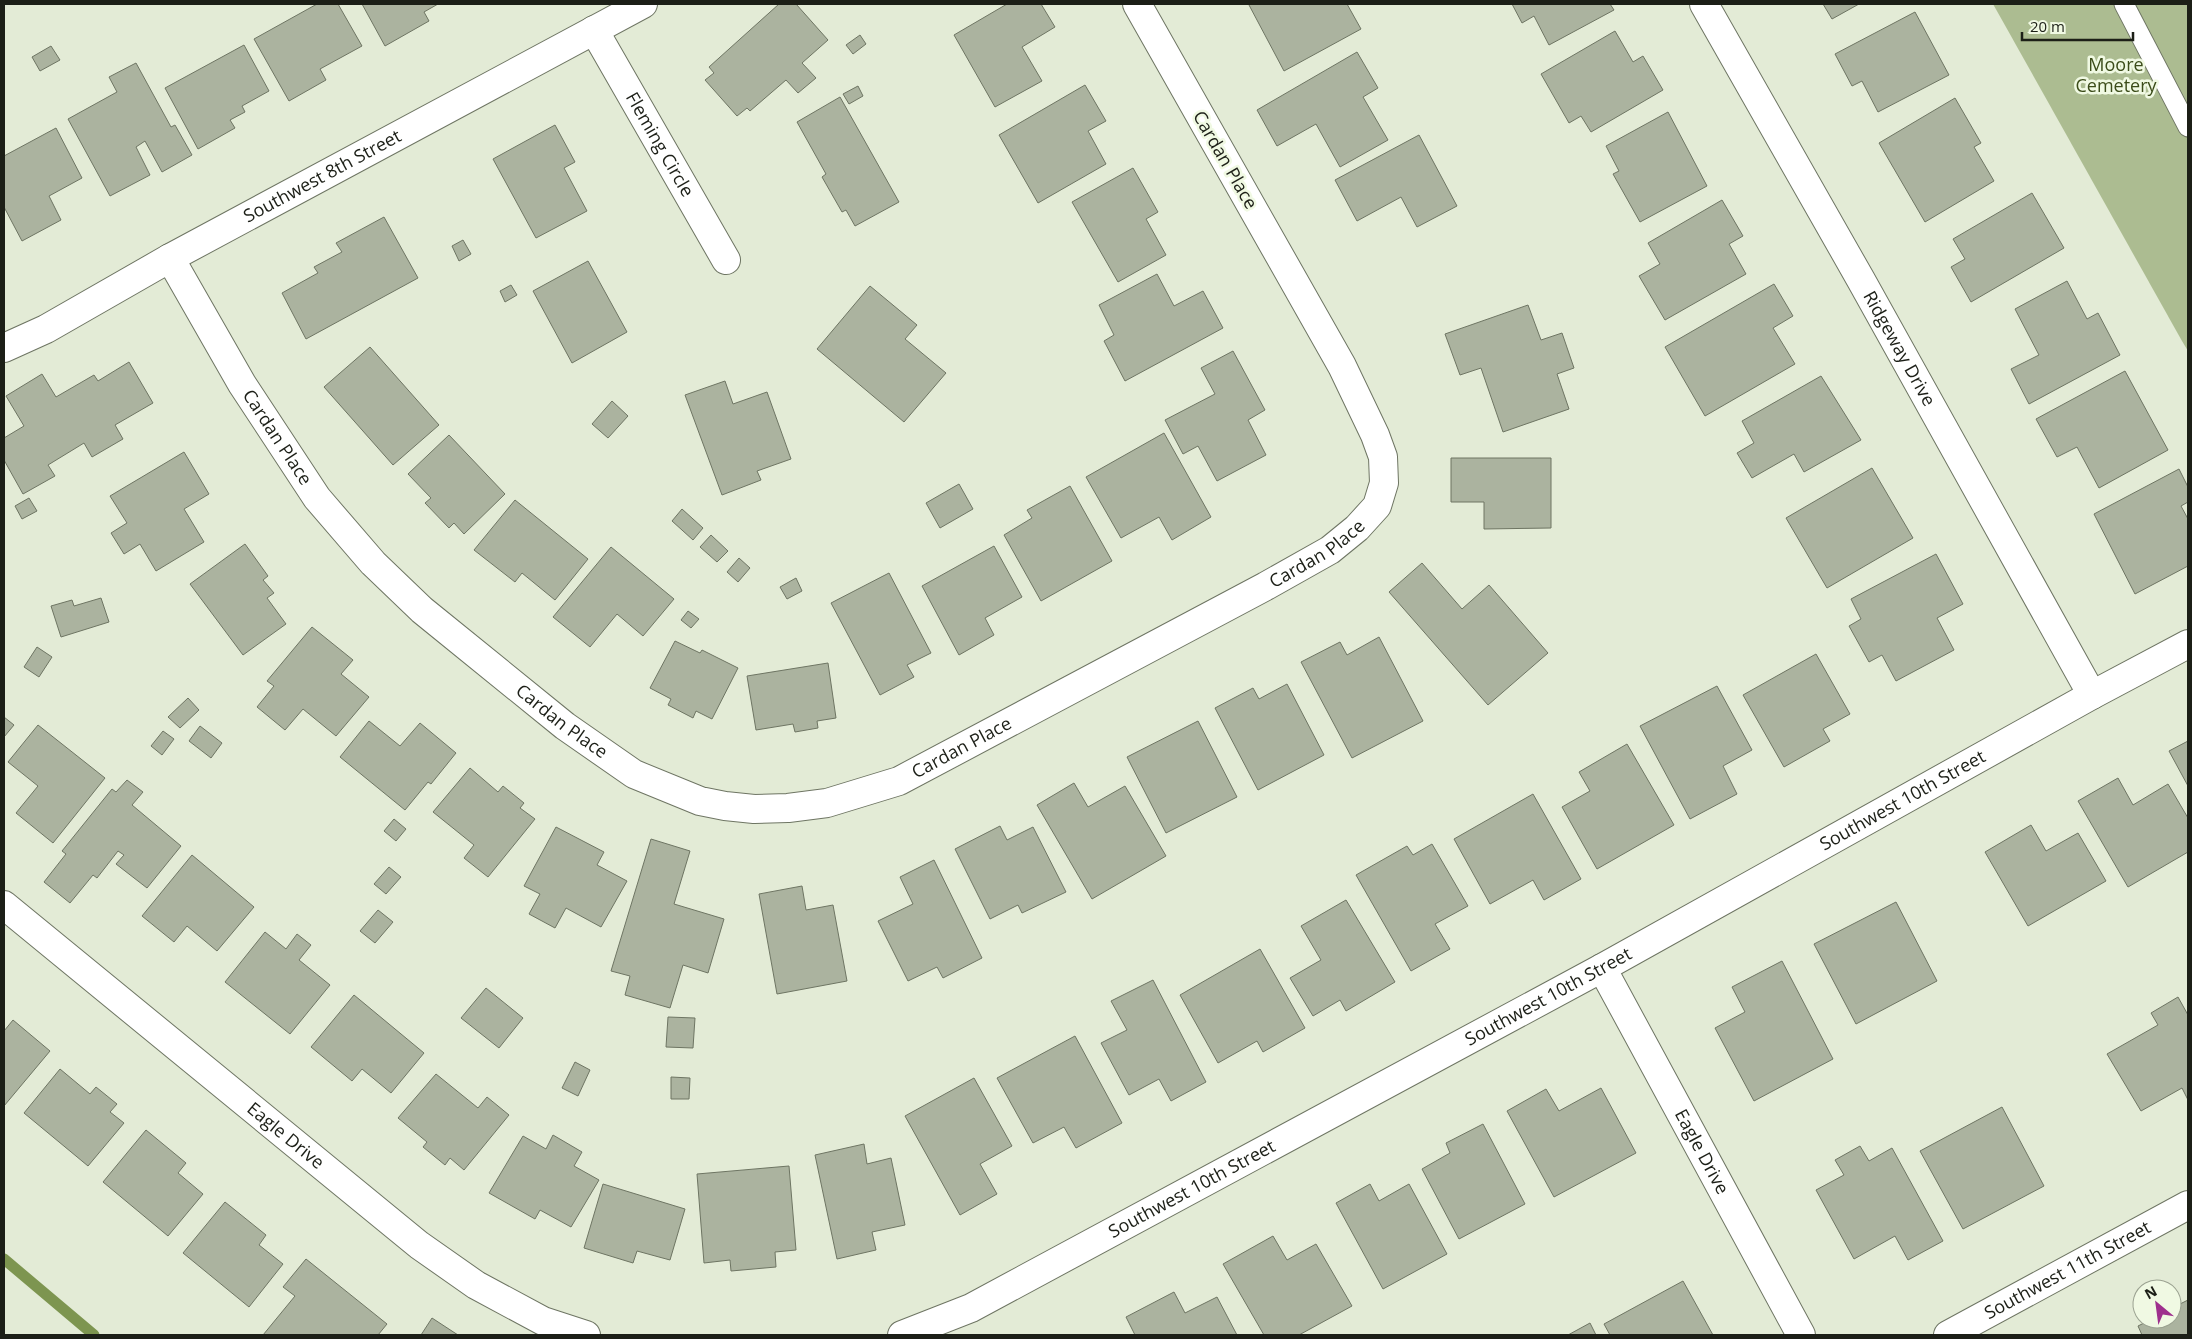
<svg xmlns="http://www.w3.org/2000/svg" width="2192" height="1339" viewBox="0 0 2192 1339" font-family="'Open Sans',sans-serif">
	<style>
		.green { fill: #acbc91 }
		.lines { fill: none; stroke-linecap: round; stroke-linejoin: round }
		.stream { stroke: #7d9550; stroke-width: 11 }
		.building { fill: #abb39f; stroke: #6e7563 }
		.lane-casing { stroke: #6e7563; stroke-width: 21 }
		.street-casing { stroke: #6e7563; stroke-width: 30 }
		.lane { stroke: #fff; stroke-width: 19 }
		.street { stroke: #fff; stroke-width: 28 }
		.labels { text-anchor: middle; stroke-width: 5; stroke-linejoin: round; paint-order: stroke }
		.park-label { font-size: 18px; fill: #3b4c19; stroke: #f0f9e3 }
		.street-label { font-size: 18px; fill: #1c1f17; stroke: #f0f9e3 }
	</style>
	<rect width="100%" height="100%" fill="#e3ebd6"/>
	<path class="green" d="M1993,4H2188V351L2182,341Z"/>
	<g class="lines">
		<path class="stream" d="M4,1259L94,1335"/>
	</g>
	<g class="building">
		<path d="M317,4H338L362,46L320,69L326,80L289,101L254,39Z"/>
		<path d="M362,4H438L424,12L429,21L385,46Z"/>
		<path d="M779,4H796L828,40L802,63L816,78L798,93L786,80L750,111L747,108L737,116L705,80L714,73L709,67Z"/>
		<path d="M1007,4H1041L1055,27L1022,47L1042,81L995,107L954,35Z"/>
		<path d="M1250,4H1347L1361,29L1284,71L1249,5Z"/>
		<path d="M1512,4H1610L1614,10L1549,45L1534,16L1522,23Z"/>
		<path d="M1823,4H1859L1832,19Z"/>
		<path d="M1915,12L1949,75L1878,112L1862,81L1852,86L1835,54Z"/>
		<path d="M1615,31L1633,62L1643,56L1663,90L1591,132L1581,116L1569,123L1541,74Z"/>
		<path d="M860,35L866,44L853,54L846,45Z"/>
		<path d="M244,45L269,91L242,106L245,112L230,120L235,128L198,149L165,88Z"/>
		<path d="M51,46L60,60L40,71L32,57Z"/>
		<path d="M1357,52L1378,88L1363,97L1388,140L1340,167L1316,124L1277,146L1257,110Z"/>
		<path d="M136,63L171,127L175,125L192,155L162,172L145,141L136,147L150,175L110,196L68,119L117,92L109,77Z"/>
		<path d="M1085,85L1106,121L1088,131L1106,164L1038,203L999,135Z"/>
		<path d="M858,86L863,96L849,104L843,94Z"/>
		<path d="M840,97L899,202L855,226L846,210L842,212L822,177L826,174L797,122Z"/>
		<path d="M1955,98L1981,143L1974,147L1994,181L1925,222L1879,143Z"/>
		<path d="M1668,112L1707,186L1640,222L1613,174L1619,171L1606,146Z"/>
		<path d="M555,125L575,162L564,168L587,211L536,238L493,159Z"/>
		<path d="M56,128L82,178L49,196L61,220L22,241L4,207V156Z"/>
		<path d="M1419,135L1457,206L1417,227L1401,197L1357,221L1335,180Z"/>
		<path d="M1133,168L1158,212L1146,219L1166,255L1118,282L1072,202Z"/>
		<path d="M2032,193L2064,248L1971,302L1951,267L1965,259L1953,239Z"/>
		<path d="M1722,200L1743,236L1729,244L1746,274L1665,320L1639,276L1660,264L1648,243Z"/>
		<path d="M384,217L418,278L306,339L282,293L318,273L314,267L342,252L336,243Z"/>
		<path d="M463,240L471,254L459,261L452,246Z"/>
		<path d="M588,261L627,332L572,363L533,291Z"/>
		<path d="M1157,274L1174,306L1203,291L1223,328L1125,381L1104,341L1114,335L1099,305Z"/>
		<path d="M2067,281L2087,319L2098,313L2120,355L2029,404L2011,369L2039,355L2015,309Z"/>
		<path d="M1774,284L1793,316L1773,328L1795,364L1705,416L1665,347Z"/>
		<path d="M511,285L517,295L505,302L500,291Z"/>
		<path d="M870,286L917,325L905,339L946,373L904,422L817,349Z"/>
		<path d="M1528,305L1541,340L1562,333L1574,368L1557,374L1569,409L1503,432L1481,368L1460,375L1445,334Z"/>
		<path d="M370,347L439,425L393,465L324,387Z"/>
		<path d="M1233,351L1265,410L1248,420L1266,455L1217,481L1198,446L1183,454L1165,420L1215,394L1201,368Z"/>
		<path d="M129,362L153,403L115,425L123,439L92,457L84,443L48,465L55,476L23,494L4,460V438L24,426L6,396L42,374L56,397L94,375L98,381Z"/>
		<path d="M2125,371L2168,450L2099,488L2077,447L2057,457L2036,419Z"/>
		<path d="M1821,376L1861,440L1804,472L1794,454L1752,478L1737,453L1754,443L1742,421Z"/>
		<path d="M725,381L733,404L767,392L791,459L757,471L761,480L722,495L685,395Z"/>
		<path d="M612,401L628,416L608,438L592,424Z"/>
		<path d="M1164,433L1211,517L1172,540L1159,517L1121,538L1086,477Z"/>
		<path d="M449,435L505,494L464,534L454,523L449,528L425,503L431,498L408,474Z"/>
		<path d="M184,452L209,494L184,509L204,542L156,571L140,544L124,554L111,533L127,523L110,496Z"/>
		<path d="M1451,458H1551V528L1484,529V502H1451Z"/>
		<path d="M1872,468L1913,538L1827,588L1786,518Z"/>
		<path d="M2179,469L2188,487V502L2181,506L2188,519V566L2135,594L2094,514Z"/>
		<path d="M959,484L973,509L940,528L926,503Z"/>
		<path d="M1070,486L1112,561L1041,601L1004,535L1032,518L1027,510Z"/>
		<path d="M29,498L37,511L22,519L15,506Z"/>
		<path d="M515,500L588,559L555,600L522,573L515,582L474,550Z"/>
		<path d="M682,509L703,528L693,540L672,521Z"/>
		<path d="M711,535L728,551L717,562L700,547Z"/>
		<path d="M245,544L268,576L263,580L274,593L267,598L286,624L243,655L190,584Z"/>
		<path d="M994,546L1022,597L985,618L994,635L959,655L922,586Z"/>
		<path d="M611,547L674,599L643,636L617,614L590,647L553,617Z"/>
		<path d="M1936,554L1963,604L1937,618L1954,650L1896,681L1882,655L1869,662L1849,626L1861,619L1851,599Z"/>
		<path d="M739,558L750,568L738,582L727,572Z"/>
		<path d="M1422,563L1462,609L1489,585L1548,653L1488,705L1389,592Z"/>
		<path d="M889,573L931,653L907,665L914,677L880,695L831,603Z"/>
		<path d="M796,578L802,591L787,599L780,587Z"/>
		<path d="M101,598L109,622L61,637L51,606L72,600L74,606Z"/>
		<path d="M688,611L699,619L691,628L681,620Z"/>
		<path d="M312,627L353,660L341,674L369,697L336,736L303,709L285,730L257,707L274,686L267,681Z"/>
		<path d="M1379,637L1423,721L1352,758L1301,662L1340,642L1347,655Z"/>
		<path d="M675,641L700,653L702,650L738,668L712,719L696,711L693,718L668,705L671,699L650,688Z"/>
		<path d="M37,647L52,657L39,677L24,667Z"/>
		<path d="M1816,654L1850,714L1823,729L1830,741L1784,767L1743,695Z"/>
		<path d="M828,663L836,718L817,721L818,728L795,732L793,724L756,730L747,676Z"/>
		<path d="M1287,684L1324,755L1258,790L1215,708L1253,688L1259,699Z"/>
		<path d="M1717,686L1752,750L1723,766L1737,794L1690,819L1640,726Z"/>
		<path d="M188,698L199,710L180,728L168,717Z"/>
		<path d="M4,717L14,725L4,737Z"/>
		<path d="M369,721L400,746L420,723L456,753L431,784L428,782L405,810L340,757Z"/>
		<path d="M1198,721L1237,797L1166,833L1127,757Z"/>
		<path d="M38,725L105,778L53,843L16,813L38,786L8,762Z"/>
		<path d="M200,726L222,743L211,758L189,741Z"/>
		<path d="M163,731L174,739L162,755L151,746Z"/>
		<path d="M2188,741V786L2169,751Z"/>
		<path d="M1627,744L1674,825L1597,869L1562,807L1590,791L1579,772Z"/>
		<path d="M470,768L498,792L503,786L524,803L520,808L535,819L488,877L464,858L474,845L433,812Z"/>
		<path d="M2118,778L2133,805L2168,784L2188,818V852L2128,887L2078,801Z"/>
		<path d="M127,780L143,792L132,805L181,846L147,888L116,864L124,855L118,851L97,878L93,875L70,903L44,882L66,854L62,851L112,789L116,792Z"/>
		<path d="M1074,783L1088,807L1125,786L1166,856L1092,899L1037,805Z"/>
		<path d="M1533,794L1581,879L1544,900L1533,880L1490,904L1454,839Z"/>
		<path d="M394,819L406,829L396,841L384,831Z"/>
		<path d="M2031,825L2046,851L2078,833L2106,881L2028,926L1985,852Z"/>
		<path d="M1000,826L1007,840L1033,827L1066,892L1022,913L1018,905L990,919L955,849Z"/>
		<path d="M556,827L604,852L597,865L627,881L601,927L566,908L555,928L529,914L540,894L524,886Z"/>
		<path d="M651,839L690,851L674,904L724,919L708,973L683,965L670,1008L625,995L630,976L611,971Z"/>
		<path d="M1432,844L1468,906L1435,924L1450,949L1411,971L1356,875L1407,846L1413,855Z"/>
		<path d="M192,855L254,907L217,951L187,926L174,942L142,916Z"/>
		<path d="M934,860L982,958L943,978L937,967L908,981L878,921L913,904L900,877Z"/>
		<path d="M389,867L401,877L386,894L374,884Z"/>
		<path d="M802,886L806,910L833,905L847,981L777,994L759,894Z"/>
		<path d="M1346,900L1395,982L1346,1011L1340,1000L1313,1016L1290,978L1321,960L1301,926Z"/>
		<path d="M1896,902L1937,981L1856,1024L1814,944Z"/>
		<path d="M378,910L393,922L375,943L360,931Z"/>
		<path d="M265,932L286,949L297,934L311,945L299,960L330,985L290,1034L225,982Z"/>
		<path d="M1260,949L1305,1028L1263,1052L1257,1041L1218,1063L1180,995Z"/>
		<path d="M1782,961L1833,1059L1754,1101L1715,1028L1745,1012L1732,987Z"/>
		<path d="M1153,980L1206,1082L1171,1101L1159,1079L1129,1095L1101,1043L1127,1030L1111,1001Z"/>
		<path d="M486,988L523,1018L499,1048L461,1018Z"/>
		<path d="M354,995L424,1053L391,1093L362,1069L352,1081L311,1047Z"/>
		<path d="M2178,997L2188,1015V1100L2182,1088L2141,1111L2107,1054L2158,1025L2151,1013Z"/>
		<path d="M668,1017L695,1018L693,1048L666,1047Z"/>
		<path d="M13,1020L50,1051L4,1106V1031Z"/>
		<path d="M1075,1036L1122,1123L1076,1148L1064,1127L1033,1143L997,1078Z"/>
		<path d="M575,1062L590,1070L578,1096L562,1088Z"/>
		<path d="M60,1069L90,1094L96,1087L117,1104L110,1112L124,1123L88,1166L24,1113Z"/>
		<path d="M436,1074L478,1108L487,1097L509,1115L464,1170L450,1158L445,1165L423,1147L427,1142L398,1118Z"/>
		<path d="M671,1077L690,1078L689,1099H671Z"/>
		<path d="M974,1078L1012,1146L980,1164L997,1194L960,1215L905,1116Z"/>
		<path d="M1601,1088L1636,1153L1554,1197L1507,1111L1546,1089L1559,1111Z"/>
		<path d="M2002,1107L2044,1186L1963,1229L1920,1151Z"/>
		<path d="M1483,1124L1525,1204L1459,1239L1422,1169L1450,1153L1446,1143Z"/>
		<path d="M146,1130L186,1163L178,1173L203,1194L168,1236L103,1182Z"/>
		<path d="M553,1135L582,1152L574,1166L599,1180L571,1227L540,1210L535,1219L489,1193L523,1136L546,1149Z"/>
		<path d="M864,1144L867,1164L891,1158L905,1225L872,1232L876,1250L837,1259L815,1155Z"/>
		<path d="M1860,1146L1869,1161L1892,1148L1943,1241L1908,1260L1895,1236L1854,1259L1816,1190L1844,1175L1835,1160Z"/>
		<path d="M789,1166L796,1250L775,1252L776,1267L731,1271L730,1260L704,1263L697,1174Z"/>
		<path d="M603,1184L685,1209L670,1260L637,1251L633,1263L584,1248Z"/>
		<path d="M1370,1184L1379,1201L1409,1184L1447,1254L1383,1289L1336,1203Z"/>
		<path d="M225,1202L266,1235L259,1245L283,1264L249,1307L183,1253Z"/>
		<path d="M1273,1236L1287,1260L1316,1244L1352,1306L1299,1335H1264L1223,1264Z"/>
		<path d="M306,1259L387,1324L378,1335H263L295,1296L283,1287Z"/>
		<path d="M1683,1281L1713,1335H1610L1604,1324Z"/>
		<path d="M1174,1292L1185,1313L1217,1297L1237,1335H1135L1126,1317Z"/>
		<path d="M2188,1300V1335H2142L2138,1326L2152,1319H2172V1308Z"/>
		<path d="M432,1318L458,1335H421Z"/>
		<path d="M1590,1323L1596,1335H1568Z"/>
	</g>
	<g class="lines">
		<defs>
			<path id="lane" d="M2124,4L2188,127"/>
			<g id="street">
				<path id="s1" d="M1704,4L1861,280L2092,695"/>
				<path id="s2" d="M594,30L726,260"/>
				<path id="s3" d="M170,258L242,384L317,498L373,563L422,610L565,726L634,774L700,801L725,806L754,809L788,808L827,803L899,781L1266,586L1330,550L1357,528L1377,506L1384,483L1383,457L1375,435L1342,366L1137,4"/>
				<path id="s4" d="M4,348L46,329L170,258L643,4"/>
				<path id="s5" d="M4,905L419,1245L476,1285L543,1321L586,1335"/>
				<path id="s6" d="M1602,968L1801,1335"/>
				<path id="s7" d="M902,1335L971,1308L1602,968L2092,695L2188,644"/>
				<path id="s8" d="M1948,1335L2188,1205"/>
			</g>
		</defs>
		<use href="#lane" class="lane-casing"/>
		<use href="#street" class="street-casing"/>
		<use href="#lane" class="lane"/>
		<use href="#street" class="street"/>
	</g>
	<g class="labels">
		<g class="park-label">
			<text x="2116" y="71">Moore<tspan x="2116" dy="21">Cemetery</tspan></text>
		</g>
		<g class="street-label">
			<text dy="6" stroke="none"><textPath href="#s2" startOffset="132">Fleming Circle</textPath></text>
			<text transform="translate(1225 160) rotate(60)" y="6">Cardan Place</text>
			<text dy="6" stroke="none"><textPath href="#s4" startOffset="362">Southwest 8th Street</textPath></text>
			<text dy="6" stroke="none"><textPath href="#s1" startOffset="396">Ridgeway Drive</textPath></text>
			<text dy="6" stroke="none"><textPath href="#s3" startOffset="209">Cardan Place</textPath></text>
			<text dy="6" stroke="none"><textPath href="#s3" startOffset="1454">Cardan Place</textPath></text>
			<text dy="6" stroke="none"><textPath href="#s3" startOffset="614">Cardan Place</textPath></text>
			<text dy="6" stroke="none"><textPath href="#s3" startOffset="1049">Cardan Place</textPath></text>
			<text dy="6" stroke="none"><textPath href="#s7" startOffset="1135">Southwest 10th Street</textPath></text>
			<text dy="6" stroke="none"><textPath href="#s7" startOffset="730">Southwest 10th Street</textPath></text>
			<text dy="6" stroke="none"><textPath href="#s5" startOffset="364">Eagle Drive</textPath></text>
			<text dy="6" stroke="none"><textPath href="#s6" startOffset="209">Eagle Drive</textPath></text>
			<text dy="6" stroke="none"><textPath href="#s7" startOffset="325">Southwest 10th Street</textPath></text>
			<text dy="6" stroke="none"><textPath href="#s8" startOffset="136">Southwest 11th Street</textPath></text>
		</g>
	</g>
	<rect width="2192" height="1339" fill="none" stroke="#1c1f17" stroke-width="10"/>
	<g transform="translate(2157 1304) rotate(331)"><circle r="24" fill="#f0f9e3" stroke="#9ba291"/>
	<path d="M0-4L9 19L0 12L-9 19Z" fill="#9e2f8d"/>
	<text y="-8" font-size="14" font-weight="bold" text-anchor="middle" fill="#1c1f17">N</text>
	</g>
	<path d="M2022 32v8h111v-8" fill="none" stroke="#1c1f17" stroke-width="2.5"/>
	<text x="2030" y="32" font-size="15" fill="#1c1f17" stroke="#f0f9e3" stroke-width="4" paint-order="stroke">20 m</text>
</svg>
